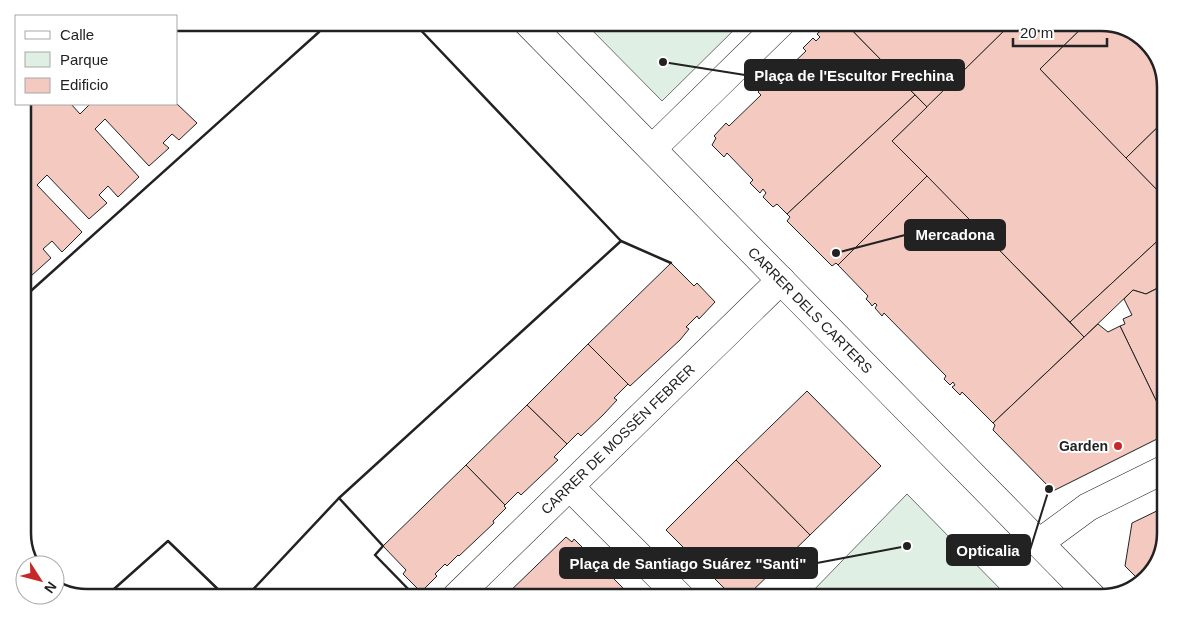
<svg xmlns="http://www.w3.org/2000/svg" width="1188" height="620" viewBox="0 0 1188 620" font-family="Helvetica,sans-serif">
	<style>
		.green { fill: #e0efe3; stroke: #6f6f6f }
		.building { fill: #f3c9c0; stroke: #222 }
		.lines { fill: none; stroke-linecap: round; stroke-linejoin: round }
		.minor-casing { stroke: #222; stroke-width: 29 }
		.minor { stroke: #fff; stroke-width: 28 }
		.wall { stroke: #222; stroke-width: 2.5 }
		.poi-dot { fill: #c62828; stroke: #fff; stroke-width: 2 }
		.labels { text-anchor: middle; stroke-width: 4; stroke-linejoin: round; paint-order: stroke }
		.street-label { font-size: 14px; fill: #222; stroke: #fff }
		.poi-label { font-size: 14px; font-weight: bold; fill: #222; stroke: #fff; text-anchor: end }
		.rim { fill: none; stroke: #222; stroke-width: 2.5 }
		.leader { fill: none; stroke: #222; stroke-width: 2 }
		.callout-dot { fill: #222; stroke: #fff; stroke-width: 2 }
		.callout { fill: #222; stroke: #222; stroke-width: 2 }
		.callout-label { font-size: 15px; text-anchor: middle; font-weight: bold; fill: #fff }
	</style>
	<rect width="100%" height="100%" fill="#fff"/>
	<g class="green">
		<path d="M585,23H741L662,101Z"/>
		<path d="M907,494L1008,597H807Z"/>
	</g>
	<g class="building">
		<path d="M834,22H844L915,95L787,214L777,204L773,207L763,197L766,193L763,189L760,193L750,183L753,180L727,153L724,157L712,145L716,138L714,136L726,123L729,126L761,95L758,92L768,82L771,85L774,81L772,79L782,69L785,71L806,51L803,48L813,38L816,41L820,37L817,34L827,25L829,28Z"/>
		<path d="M844,22H1013L927,107Z"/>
		<path d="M1013,22H1088L1040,69L1165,198V234L1070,322L892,141Z"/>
		<path d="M1088,22H1101L1130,29L1155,51L1165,83V120L1126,158L1040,69Z"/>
		<path d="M915,95L927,107L892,141L927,176L838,265L836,263L832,266L787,221L790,217L787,214Z"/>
		<path d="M176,103L197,123L179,140L172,134L163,143L169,148L149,166L105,119L95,129L139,177L118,197L108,186L99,195L107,203L89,219L47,175L37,185L82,232L62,252L52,241L43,249L51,258L31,276L23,267V166L31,158L23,149V104H71L80,114L90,104Z"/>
		<path d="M1165,120V198L1126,158Z"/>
		<path d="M927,176L1084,337L993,423L962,392L960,395L952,387L955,385L953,382L950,385L944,379L946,376L884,313L882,316L875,308L877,305L875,303L872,306L870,303L866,299L868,296L838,265Z"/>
		<path d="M1165,234V284L1146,294L1133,290L1084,337L1070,322Z"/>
		<path d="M671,263L694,286L697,283L715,302L699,319L697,316L686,327L689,329L680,340L630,386L588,344Z"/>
		<path d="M1158,288L1163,298L1165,297V419L1120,326L1125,324L1123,319L1132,315L1124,299L1133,290L1146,294Z"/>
		<path d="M1098,324L1108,332L1120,326L1165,419V435L1053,491L993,430L995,425L993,423Z"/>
		<path d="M588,344L628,384L614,398L617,400L603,415L581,436L578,433L567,444L527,405Z"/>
		<path d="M807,391L881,466L810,535L736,460Z"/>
		<path d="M527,405L567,444L554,457L558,460L521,495L518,492L505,505L466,465Z"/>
		<path d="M736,460L810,535L746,597H733L666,530Z"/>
		<path d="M466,465L505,505L504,506L506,508L493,521L494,523L459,556L458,555L447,566L445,564L435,574L437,576L421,592L403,574L406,570L383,546Z"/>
		<path d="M1165,507L1166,533L1159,562L1141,582L1125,566L1132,523Z"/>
		<path d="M566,537L572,542L574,539L632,597H504Z"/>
	</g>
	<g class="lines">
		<defs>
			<g id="minor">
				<path id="s1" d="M527,22L1092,597"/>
				<path d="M652,149L782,22"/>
				<path d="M570,487L680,597"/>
				<path d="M1039,543L1088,507L1165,469"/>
				<path id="s2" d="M456,597L781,280"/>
			</g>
		</defs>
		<use href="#minor" class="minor-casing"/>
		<use href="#minor" class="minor"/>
		<g class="wall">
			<path d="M413,22L621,241L671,263"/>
			<path d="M23,298L319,32L310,22"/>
			<path d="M105,597L168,541L226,597"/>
			<path d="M246,597L339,498"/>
			<path d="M411,597L414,595L375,555L383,546L339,498L621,241"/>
		</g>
	</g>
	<circle class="poi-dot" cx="1118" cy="446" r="5"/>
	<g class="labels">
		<g class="street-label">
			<text dy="5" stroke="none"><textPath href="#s1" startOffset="404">CARRER DELS CARTERS</textPath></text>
			<text dy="5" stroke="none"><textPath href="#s2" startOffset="226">CARRER DE MOSSÉN FEBRER</textPath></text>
		</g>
		<g class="poi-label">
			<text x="1108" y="451">Garden</text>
		</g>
	</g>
	<path d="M0 0H1188V620H0ZM87 31H1101A56 56 0 0 1 1157 87V533A56 56 0 0 1 1101 589H87A56 56 0 0 1 31 533V87A56 56 0 0 1 87 31Z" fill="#fff" fill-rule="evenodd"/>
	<path class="rim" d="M87 31H1101A56 56 0 0 1 1157 87V533A56 56 0 0 1 1101 589H87A56 56 0 0 1 31 533V87A56 56 0 0 1 87 31Z"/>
	<path class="leader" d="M663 62L745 75M836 253L905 235M1049 489L1030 550M907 546L817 563"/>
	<g class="callout-dot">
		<circle cx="663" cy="62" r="5"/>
		<circle cx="836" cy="253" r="5"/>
		<circle cx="1049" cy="489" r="5"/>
		<circle cx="907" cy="546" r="5"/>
	</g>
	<g class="callout">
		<rect x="745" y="60" width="219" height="30" rx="5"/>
		<rect x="905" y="220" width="100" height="30" rx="5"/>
		<rect x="947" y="535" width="83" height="30" rx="5"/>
		<rect x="560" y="548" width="257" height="30" rx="5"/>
	</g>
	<g class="callout-label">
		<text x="854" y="81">Plaça de l'Escultor Frechina</text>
		<text x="955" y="240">Mercadona</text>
		<text x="988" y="556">Opticalia</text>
		<text x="688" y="569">Plaça de Santiago Suárez "Santi"</text>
	</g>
	<rect x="15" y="15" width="162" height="90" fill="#ffffff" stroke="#a7a7a7"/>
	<rect x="25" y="31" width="25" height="8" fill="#ffffff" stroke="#a7a7a7"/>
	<text x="60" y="40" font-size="15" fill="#222222">Calle</text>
	<rect x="25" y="52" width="25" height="15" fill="#e0efe3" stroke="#a7a7a7"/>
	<text x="60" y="65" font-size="15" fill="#222222">Parque</text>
	<rect x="25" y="78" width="25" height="15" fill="#f3c9c0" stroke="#a7a7a7"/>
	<text x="60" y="90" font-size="15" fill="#222222">Edificio</text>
	<g transform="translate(40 580) rotate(126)"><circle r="24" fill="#ffffff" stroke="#a7a7a7"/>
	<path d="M0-4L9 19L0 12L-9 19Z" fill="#c62828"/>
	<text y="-8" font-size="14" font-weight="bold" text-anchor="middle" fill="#222222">N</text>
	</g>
	<path d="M1013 38v8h94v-8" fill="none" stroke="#222222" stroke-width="2.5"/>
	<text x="1020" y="38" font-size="15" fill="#222222" stroke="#ffffff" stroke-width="4" paint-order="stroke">20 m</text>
</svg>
